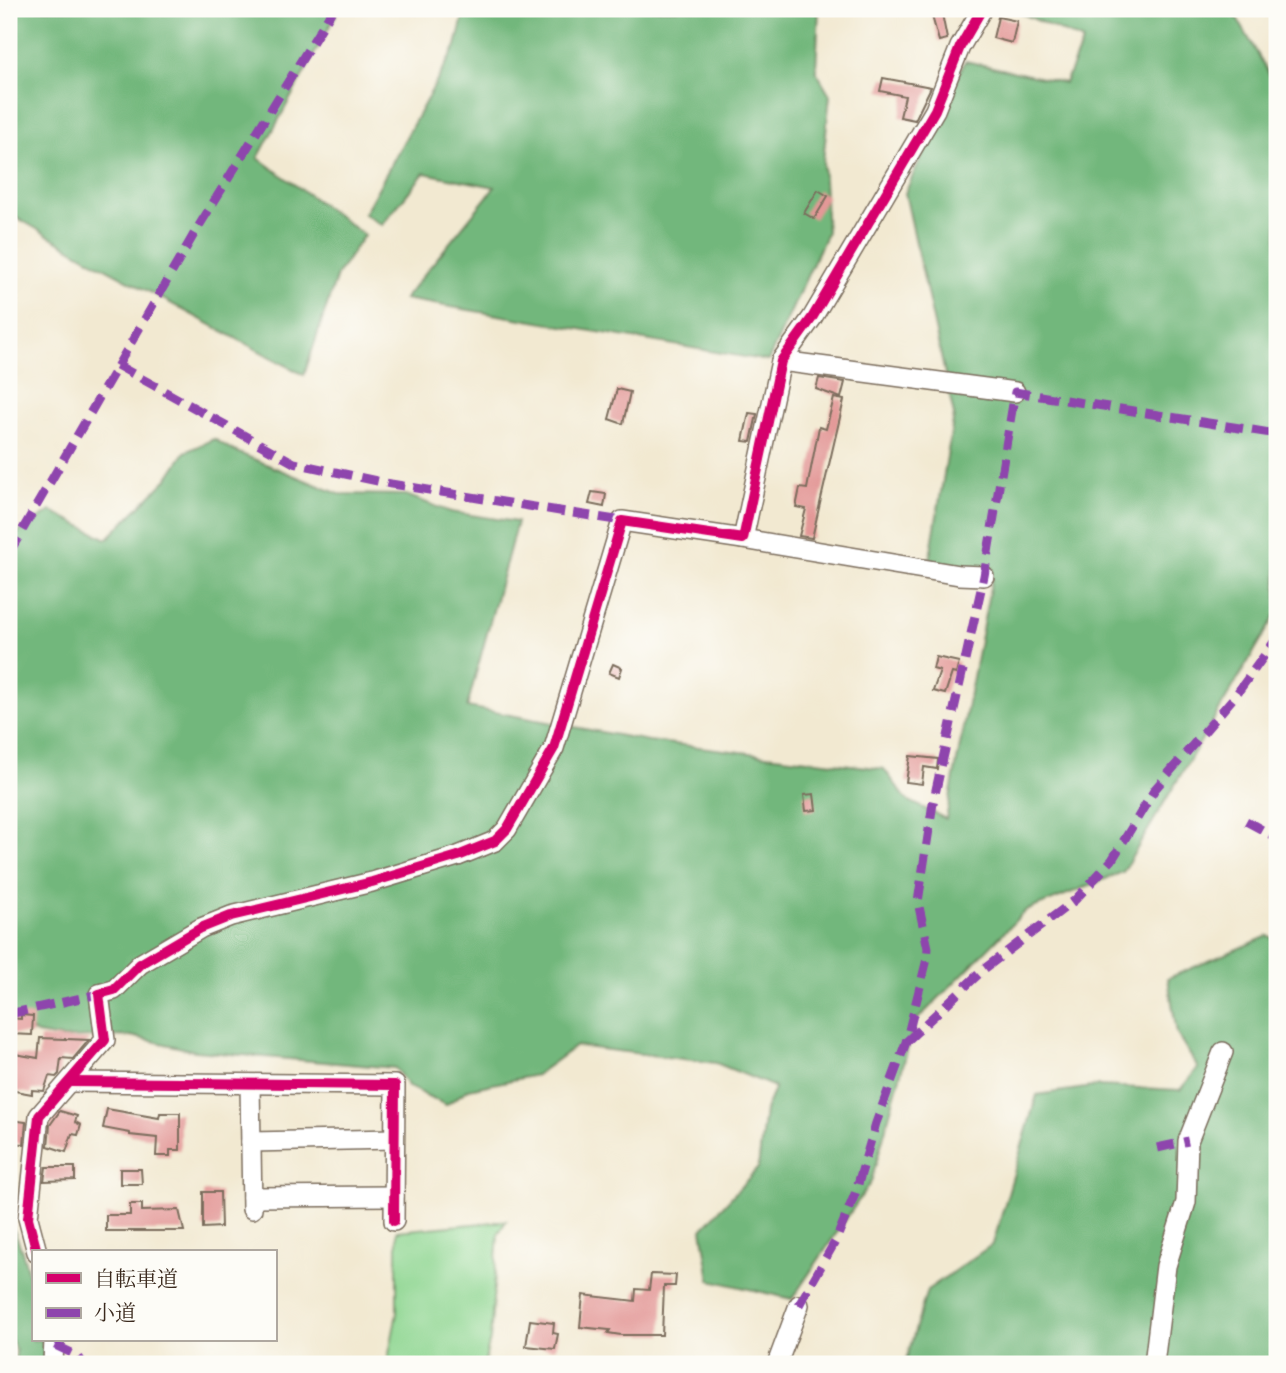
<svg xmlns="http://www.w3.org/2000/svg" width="1286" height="1373" viewBox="0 0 1286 1373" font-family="Alegreya,'Noto Serif JP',serif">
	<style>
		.green { fill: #8ed691; stroke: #648058; stroke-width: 2 }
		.forest { fill: #72b77b; stroke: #56704c; stroke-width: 2 }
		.building { fill: #e39897 }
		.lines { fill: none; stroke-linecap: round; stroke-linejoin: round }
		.minor-casing { stroke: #7b6d5d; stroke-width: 22 }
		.minor { stroke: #fff; stroke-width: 19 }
		.quiet { stroke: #8e44ad; stroke-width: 9; stroke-dasharray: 18 9; stroke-linecap: butt }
		.cycleway-casing { stroke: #fdfcf7; stroke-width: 15 }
		.cycleway { stroke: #d6006c; stroke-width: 10 }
	</style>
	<rect width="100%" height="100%" fill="#fdfcf7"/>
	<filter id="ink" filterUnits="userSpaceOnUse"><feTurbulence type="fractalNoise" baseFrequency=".0143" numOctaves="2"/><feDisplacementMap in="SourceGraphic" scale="14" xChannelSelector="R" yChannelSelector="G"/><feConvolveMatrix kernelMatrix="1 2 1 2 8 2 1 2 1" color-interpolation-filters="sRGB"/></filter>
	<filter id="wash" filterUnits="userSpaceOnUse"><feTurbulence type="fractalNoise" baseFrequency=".00686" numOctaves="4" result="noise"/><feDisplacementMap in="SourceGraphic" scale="28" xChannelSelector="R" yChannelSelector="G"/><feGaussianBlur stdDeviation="1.57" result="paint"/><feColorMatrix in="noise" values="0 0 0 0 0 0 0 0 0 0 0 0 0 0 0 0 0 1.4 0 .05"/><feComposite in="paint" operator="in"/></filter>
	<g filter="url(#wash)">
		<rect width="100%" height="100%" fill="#f2e9d1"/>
		<path class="green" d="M506,1221L498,1234L490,1339L484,1364H387L397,1313V1231Z"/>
		<g class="forest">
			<path d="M9,9H339L258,158L364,235L337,275L304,375L103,267L9,213Z"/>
			<path d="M465,9H819L816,71L830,95L823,162L827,233L768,361L404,299L495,187L424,173L382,225L364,214L456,46Z"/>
			<path d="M1012,9H1232L1277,88V613L1123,872L1025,911L915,1022L871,1182L792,1299L710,1280L702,1229L758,1168L765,1110L775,1087L716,1063L576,1046L536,1075L469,1089L446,1105L409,1087L395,1068L195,1051L131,1036L61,1038L37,1034L9,1014V538L51,511L107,539L167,479L185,452L214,439L234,451L339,494L406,495L451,512L517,522L467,707L649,741L884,769L907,800L946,819L992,577L929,563L954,415L905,193L965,61L1065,83L1083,41Z"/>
			<path d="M1268,936L1277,939V1364H905L927,1290L993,1244L1037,1095L1099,1086L1180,1090L1198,1068L1177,1034L1168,978Z"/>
			<path d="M9,1219C30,1265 33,1289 33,1340H42L45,1364H15L16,1352L9,1333Z"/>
		</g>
		<g id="blocks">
			<g class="building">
				<path d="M930,9H941L947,39L939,41Z"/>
				<path d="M998,17L1017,21L1012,43L993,38Z"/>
				<path d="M883,78L931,87L915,120L900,117L905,96L880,91Z"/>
				<path d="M818,190L828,196L814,219L804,213Z"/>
				<path d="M819,378L845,382L841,398L816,389Z"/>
				<path d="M617,389L630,392L623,424L609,419Z"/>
				<path d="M834,398L844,400L812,538L799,536L806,509L796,507L800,488L807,489L819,427L826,429Z"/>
				<path d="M749,413L757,414L751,442L743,441Z"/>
				<path d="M592,492L606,494L604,507L589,504Z"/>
				<path d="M936,657L959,662L956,674L952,673L945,694L933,691L940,671L933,669Z"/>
				<path d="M613,664L622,668L619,677L609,673Z"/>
				<path d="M910,756L938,759L937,769L924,767L922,784L906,782Z"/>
				<path d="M814,794L816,810L806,811L804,795Z"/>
				<path d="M21,1015L33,1016L32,1035L9,1034V1018L21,1019Z"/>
				<path d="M40,1038L89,1040L73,1059L61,1058L59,1074L56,1077L49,1076L44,1091L32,1090V1094L9,1090V1053L38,1058Z"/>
				<path d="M107,1109L159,1118L160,1113H180V1150H170V1156H156L157,1138L130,1135V1133L103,1128Z"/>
				<path d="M60,1111L77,1116L75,1122L81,1125L78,1135L72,1134L66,1152L48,1146L50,1125Z"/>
				<path d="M11,1120L26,1122L24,1144L10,1143Z"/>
				<path d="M46,1167H75V1180L44,1181Z"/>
				<path d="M120,1169H141L142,1184H120Z"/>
				<path d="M203,1192H220L221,1227L203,1228Z"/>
				<path d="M130,1204H142V1211L179,1210L184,1231H106V1215H130Z"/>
				<path d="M651,1274L676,1275L675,1286H664L662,1335H621L608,1333L610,1330L580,1327L583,1295L635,1301L636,1289L649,1290Z"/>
				<path d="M530,1320L554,1323L553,1333L558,1334L555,1349L526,1346Z"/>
			</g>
		</g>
	</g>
	<g filter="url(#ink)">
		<use href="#blocks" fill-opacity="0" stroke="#7b6d5d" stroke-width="2"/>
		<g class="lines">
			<defs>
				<g id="minor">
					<path d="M781,361L1015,392"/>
					<path d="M743,539L959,575L984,576"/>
					<path d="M70,1082L395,1085L394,1221"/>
					<path d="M250,1084L252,1209"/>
					<path d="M251,1142L394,1139"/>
					<path d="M252,1197L394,1196"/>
					<path d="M37,1252L28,1218L39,1116L105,1040L99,994L114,990L140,964L201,928L231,916L372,882L458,856L495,841L507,829L554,748L622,521L743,539L781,361L812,318L935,110L960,47L982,9"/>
					<path d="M53,1364L54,1340"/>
					<path d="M777,1364L799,1305"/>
					<path d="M1154,1364L1166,1266L1186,1202L1188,1141L1223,1052"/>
				</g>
			</defs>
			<use href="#minor" class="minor-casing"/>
			<use href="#minor" class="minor"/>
			<g class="quiet">
				<path d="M117,365L294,463L391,484L622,521"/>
				<path d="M9,553L197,229L333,9"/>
				<path d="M1246,821L1277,838"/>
				<path d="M9,1014L99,994"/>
				<path d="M906,1042L984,969L1075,900L1112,860L1155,789L1235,696L1277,638"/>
				<path d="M1157,1148L1188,1141"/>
				<path d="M799,1305L836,1240L855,1194L876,1123L906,1042L927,959L928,948L918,902L933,803L984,576L1015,392L1277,434"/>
				<path d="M55,1345L78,1356L83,1364"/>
			</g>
			<defs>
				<g id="cycleway">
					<path d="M70,1082L395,1085L394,1221"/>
					<path d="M37,1252L28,1218L39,1116L105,1040L99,994L114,990L140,964L201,928L231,916L372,882L458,856L495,841L507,829L554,748L622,521L743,539L781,361L812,318L935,110L960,47L982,9"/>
				</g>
			</defs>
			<use href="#cycleway" class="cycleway-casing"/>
			<use href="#cycleway" class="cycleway"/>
		</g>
	</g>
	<rect width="1286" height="1373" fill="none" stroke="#fdfcf7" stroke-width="35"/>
	<rect x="32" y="1250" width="245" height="91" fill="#fdfcf7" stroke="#afa8a0" stroke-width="2"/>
	<rect x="46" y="1273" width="35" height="10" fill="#d6006c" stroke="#afa8a0" stroke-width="2"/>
	<text x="94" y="1286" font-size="21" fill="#3b2a1e">自転車道</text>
	<rect x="46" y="1308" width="35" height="10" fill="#8e44ad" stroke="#afa8a0" stroke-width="2"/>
	<text x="94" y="1320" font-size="21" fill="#3b2a1e">小道</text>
</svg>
